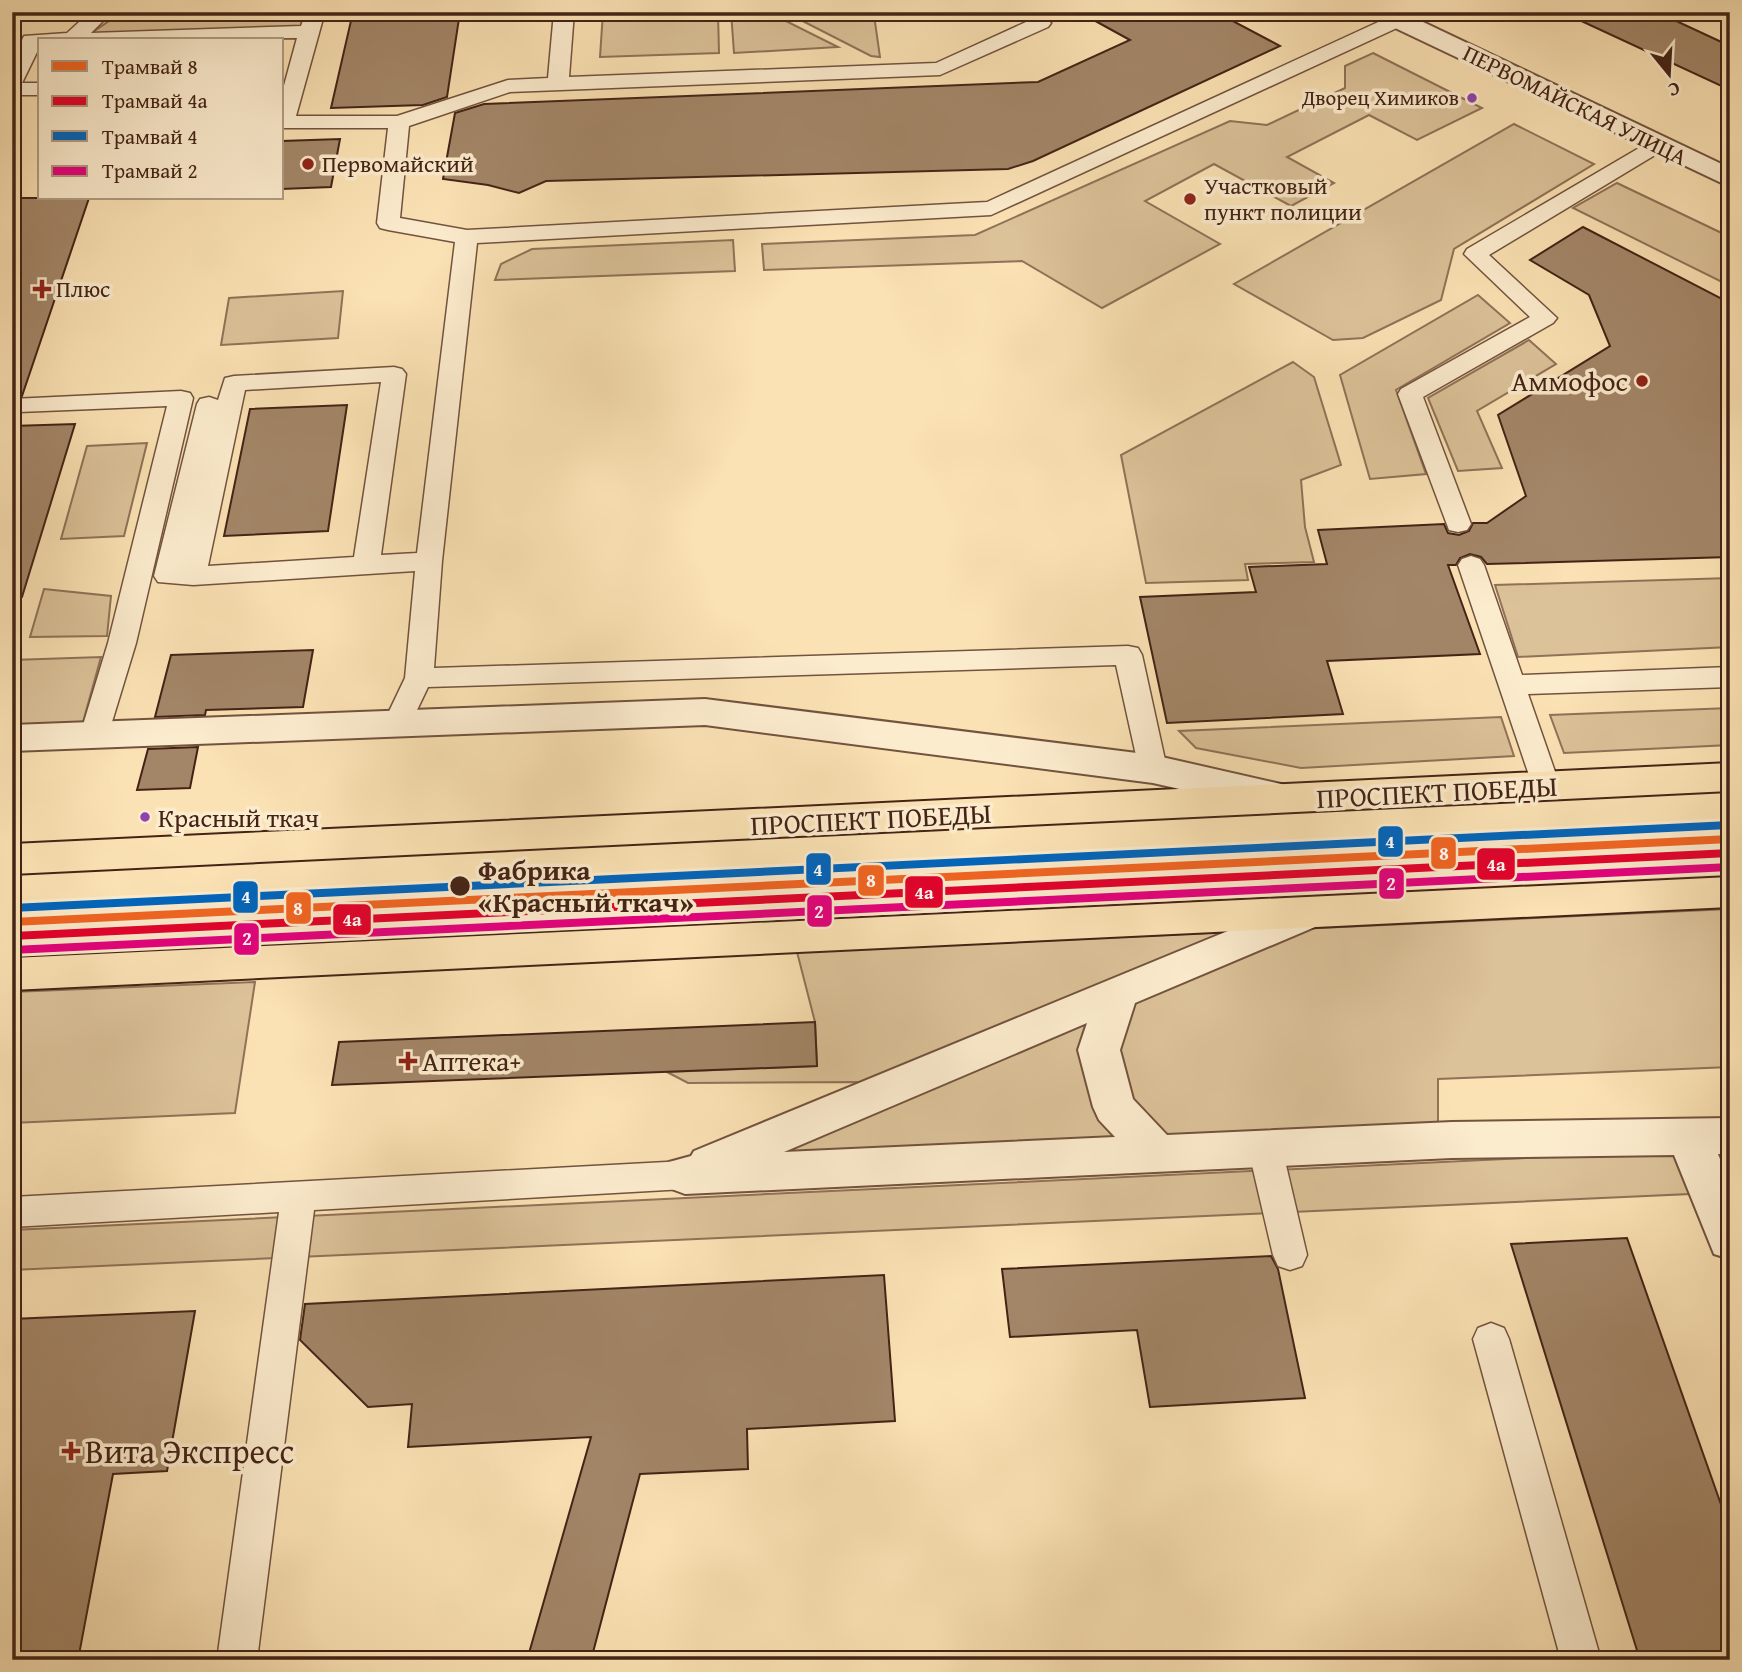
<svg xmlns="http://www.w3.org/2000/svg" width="1742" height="1672" viewBox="0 0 1742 1672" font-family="'Gentium Book Plus',serif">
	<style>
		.green { fill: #dcc299; stroke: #907258; stroke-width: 2 }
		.building { fill: #a38668; stroke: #442316; stroke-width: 2 }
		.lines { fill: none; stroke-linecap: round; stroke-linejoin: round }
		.service-casing { stroke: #72533e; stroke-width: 3 }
		.minor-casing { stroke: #72533e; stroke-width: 4 }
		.tertiary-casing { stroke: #72533e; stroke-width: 4 }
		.primary-casing { stroke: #442316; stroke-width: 4 }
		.service { fill: #fcecce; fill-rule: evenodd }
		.minor { fill: #fcecce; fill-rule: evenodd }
		.tertiary { fill: #fcecce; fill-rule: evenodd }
		.primary { fill: #fbe2b4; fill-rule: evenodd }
		.tram-1-casing { stroke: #fcecce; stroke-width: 6 }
		.tram-2-casing { stroke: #fcecce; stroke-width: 6 }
		.tram-3-casing { stroke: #fcecce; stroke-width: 6 }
		.tram-4-casing { stroke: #fcecce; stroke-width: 6 }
		.tram-1 { fill: #f26522; fill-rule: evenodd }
		.tram-2 { fill: #e4002b; fill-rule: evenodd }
		.tram-3 { fill: #0065bd; fill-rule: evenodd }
		.tram-4 { fill: #e5007d; fill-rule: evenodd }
		.bus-dot { fill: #8e44ad; stroke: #fcecce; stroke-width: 2.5 }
		.poi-dot { fill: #8f2418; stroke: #fcecce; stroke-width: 2.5 }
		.stop-dot { fill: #442316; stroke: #fcecce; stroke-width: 2.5 }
		.labels { text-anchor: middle; stroke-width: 7; stroke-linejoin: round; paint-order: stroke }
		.far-bus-label { font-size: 21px; fill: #442316; stroke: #fcecce; text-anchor: end }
		.far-street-label { font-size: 23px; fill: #442316; stroke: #fcecce }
		.far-poi-label { font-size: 23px; fill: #442316; stroke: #fcecce; text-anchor: start }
		.bus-label { font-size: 26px; fill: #442316; stroke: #fcecce; text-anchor: start }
		.poi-label { font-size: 28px; fill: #442316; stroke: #fcecce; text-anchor: end }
		.street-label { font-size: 28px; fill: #442316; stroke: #fcecce }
		.stop-label { font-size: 28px; font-weight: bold; fill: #442316; stroke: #fcecce; text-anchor: start }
		.near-poi-label { font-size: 33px; fill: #442316; stroke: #fcecce; text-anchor: start }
		.line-badge { stroke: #fcecce; stroke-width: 2.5 }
		.badge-label { font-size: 19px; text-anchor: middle; font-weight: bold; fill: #fff }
	</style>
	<rect width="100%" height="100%" fill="#fbe2b4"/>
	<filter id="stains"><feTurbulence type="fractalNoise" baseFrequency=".00286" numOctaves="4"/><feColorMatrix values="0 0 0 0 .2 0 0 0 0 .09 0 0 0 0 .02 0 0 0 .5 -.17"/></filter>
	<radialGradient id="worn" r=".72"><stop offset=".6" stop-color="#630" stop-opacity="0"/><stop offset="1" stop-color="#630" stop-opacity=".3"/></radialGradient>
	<g class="green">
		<path d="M133,12H303L301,27L90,34L115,17Z"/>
		<path d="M603,12H718L719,53L600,57Z"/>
		<path d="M731,12H768L838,47L734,53Z"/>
		<path d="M785,12H909V14L874,15L880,57L871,56Z"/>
		<path d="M1373,53L1482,108L1417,140L1369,115L1287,157L1334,183L1291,206L1214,164L1145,201L1220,244L1102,308L1022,261L764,270L762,244L975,235L1230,121L1267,125L1345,88V66Z"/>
		<path d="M1514,124L1594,164L1454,249L1441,300L1363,338L1333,340L1234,284Z"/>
		<path d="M1617,183L1730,237V286L1573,208Z"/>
		<path d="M733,240L735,271L495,280L501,264L532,249Z"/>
		<path d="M343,291L338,338L221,345L229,298Z"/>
		<path d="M1478,295L1510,323L1396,390L1426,474L1370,479L1340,375Z"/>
		<path d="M1529,340L1556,364L1477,411L1502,468L1458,471L1428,398Z"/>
		<path d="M1293,362L1314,377L1341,465L1301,480L1305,527L1314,562L1245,564L1248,580L1146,583L1121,455Z"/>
		<path d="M147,443L124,536L61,539L87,446Z"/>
		<path d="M1730,578V647L1518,657L1495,585Z"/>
		<path d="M44,589L111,596L107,636L30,637Z"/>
		<path d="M101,657L83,722L12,725V660Z"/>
		<path d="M1730,708V745L1564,753L1550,715Z"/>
		<path d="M1501,717L1514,756L1301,768L1196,748L1179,731Z"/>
		<path d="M1730,909V1067L1438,1079V1124L788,1152L862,1082L688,1083L667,1072L817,1066L815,1022L797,952Z"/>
		<path d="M255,982L235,1113L12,1123V992Z"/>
		<path d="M1673,1151L1690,1194L12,1270V1230Z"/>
	</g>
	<g class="building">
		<path d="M353,12H460L447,97L423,105L331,108Z"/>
		<path d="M1079,12H1173L1187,20L1216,12L1280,46L1033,161L1008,169L546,181L519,193L488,185L443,179L455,113L484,104L1038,82L1130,40Z"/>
		<path d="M1562,12H1657L1730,46V90Z"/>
		<path d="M340,139L331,187L282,189V141Z"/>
		<path d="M12,198H89L22,396H12Z"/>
		<path d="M1583,227L1730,303V557L1487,564L1481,557L1470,554L1460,558L1456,565H1448L1480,654L1327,661L1343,714L1167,723L1140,597L1256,592L1249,567L1327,564L1318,530L1444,524L1448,533L1459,535L1469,531L1473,523H1487L1526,496L1498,415L1610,346L1589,295L1530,260Z"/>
		<path d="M347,405L328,531L224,536L250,409Z"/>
		<path d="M75,424L22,597L12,596V426Z"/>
		<path d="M313,650L303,707L206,710L205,715L155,717L171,655Z"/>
		<path d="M198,747L190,788L137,790L148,749Z"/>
		<path d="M815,1022L817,1066L332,1085L339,1042Z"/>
		<path d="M1627,1238L1730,1530V1660H1640L1511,1244Z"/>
		<path d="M1271,1256L1278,1269L1305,1398L1150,1407L1137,1330L1010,1337L1002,1269Z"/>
		<path d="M884,1275L895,1421L747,1429L748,1469L640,1474L591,1660H527L591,1437L408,1447L412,1404L368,1407L300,1340L305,1304Z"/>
		<path d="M195,1311L167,1471L113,1474L78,1660H12V1319Z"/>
	</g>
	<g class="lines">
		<defs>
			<g id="service">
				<path d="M90,12H112L91,33L301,26L306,12H322L324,15L296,116H397L508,80L548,78L554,12H574L569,77L936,63L1026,22L1012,12H1037L1051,23L1048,27L940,75L510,92L409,126L400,218L467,230L987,202L1400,12H1426L1423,16L991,215L477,243L442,561L434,668L1128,646L1138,648L1142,655L1167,769L1163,776L1153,779L1143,776L1139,769L1116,665L428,687L408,729L398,732L388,729L384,722L405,678L415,571L193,585L158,582L154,576L197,404L200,399L209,397L218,400L225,378L234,376L394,367L402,369L406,374L381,555L417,553L455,242L388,230L380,228L377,223L388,128H282V93L297,38L40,40V46L22,83H40V95H12V60L24,36L67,33ZM381,382L354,557L208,566L245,390Z"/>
				<path d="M1713,12H1730V21L1716,16Z"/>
				<path d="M1658,139L1665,141L1669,145L1665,149L1489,255L1557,318L1553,323L1423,397L1471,524L1467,530L1458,532L1449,530L1398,394L1401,389L1530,317L1464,254L1467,249L1651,141Z"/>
				<path d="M181,391L190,393L193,398L136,643L108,735L104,742L94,745L84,742L80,735L108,643L167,406L19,412L12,411V399Z"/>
				<path d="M1471,556L1480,559L1484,565L1522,675L1730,667V687L1528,694L1560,786L1555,793L1545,797L1535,793L1458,565L1462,559Z"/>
				<path d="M1265,1134L1277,1138L1282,1148L1307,1255L1302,1266L1290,1270L1278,1266L1273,1255L1248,1148L1253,1138Z"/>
				<path d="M685,1161L697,1165L702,1175L697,1185L685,1189L314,1210L257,1660H217L279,1212L12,1227V1197Z"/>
				<path d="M1491,1323L1504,1328L1509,1339L1601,1660H1561L1473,1339L1478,1328Z"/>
			</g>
			<g id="minor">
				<path d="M705,699L1153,755L1281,784L1294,788L1300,798L1294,808L1281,812L1153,783L705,725L12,751V725Z"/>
				<path d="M1308,898L1322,902L1328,913L1322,924L1135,1003L1120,1050L1133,1099L1167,1135L1452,1122L1730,1118V1154H1718L1730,1184V1259L1714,1254L1674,1155L1452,1158L685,1194L669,1188L663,1175L669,1162L691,1156L694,1151ZM1087,1023L1078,1050L1093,1107L1099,1120L1115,1137L784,1152Z"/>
			</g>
			<path id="tertiary" d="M1369,12H1402L1730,168V187L1372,17Z"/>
			<g id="primary">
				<path d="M1730,763V791L12,874V844Z"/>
				<path d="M1730,877V907L12,990V958Z"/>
			</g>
		</defs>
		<use href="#service" class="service-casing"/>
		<use href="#minor" class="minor-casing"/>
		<use href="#tertiary" class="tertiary-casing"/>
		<use href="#primary" class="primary-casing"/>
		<use href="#service" class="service"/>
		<use href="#minor" class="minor"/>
		<use href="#tertiary" class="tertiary"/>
		<use href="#primary" class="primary"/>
		<defs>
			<path id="tram-1" d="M1730,835V843L12,926V918Z"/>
			<path id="tram-2" d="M1730,849V857L12,940L13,932Z"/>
			<path id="tram-3" d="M1730,821L1729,829L12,912V904Z"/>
			<path id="tram-4" d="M1730,863V871L12,954L13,946Z"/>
		</defs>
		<use href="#tram-1" class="tram-1-casing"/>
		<use href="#tram-2" class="tram-2-casing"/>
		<use href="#tram-3" class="tram-3-casing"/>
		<use href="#tram-4" class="tram-4-casing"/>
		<use href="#tram-1" class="tram-1"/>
		<use href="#tram-2" class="tram-2"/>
		<use href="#tram-3" class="tram-3"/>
		<use href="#tram-4" class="tram-4"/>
	</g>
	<g class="bus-dot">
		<circle cx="1472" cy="98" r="6"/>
		<circle cx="145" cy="817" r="6"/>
	</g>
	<g class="poi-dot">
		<circle cx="308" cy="164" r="7"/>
		<circle cx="1190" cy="199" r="7"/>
		<path d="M38.5 278.5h7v7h7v7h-7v7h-7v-7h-7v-7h7z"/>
		<circle cx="1642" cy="381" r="7"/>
		<path d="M404.5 1050.5h7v7h7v7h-7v7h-7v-7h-7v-7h7z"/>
		<path d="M67.5 1440.5h7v7h7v7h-7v7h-7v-7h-7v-7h7z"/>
	</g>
	<circle class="stop-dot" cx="460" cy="886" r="11"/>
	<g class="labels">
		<g class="far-bus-label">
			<text x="1459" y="105">Дворец Химиков</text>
		</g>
		<g class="far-street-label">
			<text transform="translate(1575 105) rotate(26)" y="8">ПЕРВОМАЙСКАЯ УЛИЦА</text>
		</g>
		<g class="far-poi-label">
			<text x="322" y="172">Первомайский</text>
			<text x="1204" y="194">Участковый<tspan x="1204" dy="26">пункт полиции</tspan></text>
			<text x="56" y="297">Плюс</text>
		</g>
		<g class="bus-label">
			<text x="158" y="827">Красный ткач</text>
		</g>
		<g class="poi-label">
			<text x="1628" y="391">Аммофос</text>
			<text x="422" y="1071" text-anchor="start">Аптека+</text>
		</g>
		<g class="street-label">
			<text transform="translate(1437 792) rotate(-3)" y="10">ПРОСПЕКТ ПОБЕДЫ</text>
			<text transform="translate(871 819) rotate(-3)" y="10">ПРОСПЕКТ ПОБЕДЫ</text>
		</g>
		<g class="stop-label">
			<text x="478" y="880">Фабрика<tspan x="478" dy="32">«Красный ткач»</tspan></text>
		</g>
		<g class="near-poi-label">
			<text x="85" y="1463">Вита Экспресс</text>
		</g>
	</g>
	<g class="line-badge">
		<rect x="1377" y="825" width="27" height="33" rx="7" fill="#0065bd"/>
		<rect x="1430" y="836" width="27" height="34" rx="7" fill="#f26522"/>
		<rect x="1476" y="847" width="40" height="34" rx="7" fill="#e4002b"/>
		<rect x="805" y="852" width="27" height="34" rx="7" fill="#0065bd"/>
		<rect x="857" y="864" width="28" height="33" rx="7" fill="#f26522"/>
		<rect x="1378" y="867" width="27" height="33" rx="7" fill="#e5007d"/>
		<rect x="904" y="875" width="40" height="34" rx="7" fill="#e4002b"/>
		<rect x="232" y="880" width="27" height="34" rx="7" fill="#0065bd"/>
		<rect x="285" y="891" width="27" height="34" rx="7" fill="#f26522"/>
		<rect x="806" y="894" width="27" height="34" rx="7" fill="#e5007d"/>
		<rect x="332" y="903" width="40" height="33" rx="7" fill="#e4002b"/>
		<rect x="233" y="922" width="27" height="34" rx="7" fill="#e5007d"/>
	</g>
	<g class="badge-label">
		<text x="1390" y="848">4</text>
		<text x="1444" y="860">8</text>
		<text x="1496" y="871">4а</text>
		<text x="818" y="876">4</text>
		<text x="871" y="887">8</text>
		<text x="1391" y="890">2</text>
		<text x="924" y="899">4а</text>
		<text x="246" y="903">4</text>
		<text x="298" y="915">8</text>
		<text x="819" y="918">2</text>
		<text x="352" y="926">4а</text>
		<text x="247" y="945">2</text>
	</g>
	<rect width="1742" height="1672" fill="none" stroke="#fbe2b4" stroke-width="42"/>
	<rect x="14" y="14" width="1714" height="1644" fill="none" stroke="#442316" stroke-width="3.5"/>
	<rect x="21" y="21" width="1700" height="1630" fill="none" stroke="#442316" stroke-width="2"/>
	<rect x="38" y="38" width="245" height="161" fill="#fcecce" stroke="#b29c84" stroke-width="2"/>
	<rect x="52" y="61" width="35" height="10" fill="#f26522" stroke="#b29c84" stroke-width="2"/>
	<text x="102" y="74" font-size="21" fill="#442316">Трамвай 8</text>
	<rect x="52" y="96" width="35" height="10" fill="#e4002b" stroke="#b29c84" stroke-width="2"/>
	<text x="102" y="108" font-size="21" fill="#442316">Трамвай 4а</text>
	<rect x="52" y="131" width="35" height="10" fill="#0065bd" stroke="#b29c84" stroke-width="2"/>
	<text x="102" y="144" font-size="21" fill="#442316">Трамвай 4</text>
	<rect x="52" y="166" width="35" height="10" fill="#e5007d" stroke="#b29c84" stroke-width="2"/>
	<text x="102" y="178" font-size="21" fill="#442316">Трамвай 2</text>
	<g transform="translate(1669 74) rotate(162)" stroke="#fcecce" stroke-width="5" paint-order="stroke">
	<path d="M0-5L12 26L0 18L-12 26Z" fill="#442316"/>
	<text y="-10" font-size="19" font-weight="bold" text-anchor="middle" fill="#442316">С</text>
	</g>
	<rect width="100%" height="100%" filter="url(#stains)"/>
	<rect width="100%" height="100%" fill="url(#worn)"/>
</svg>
